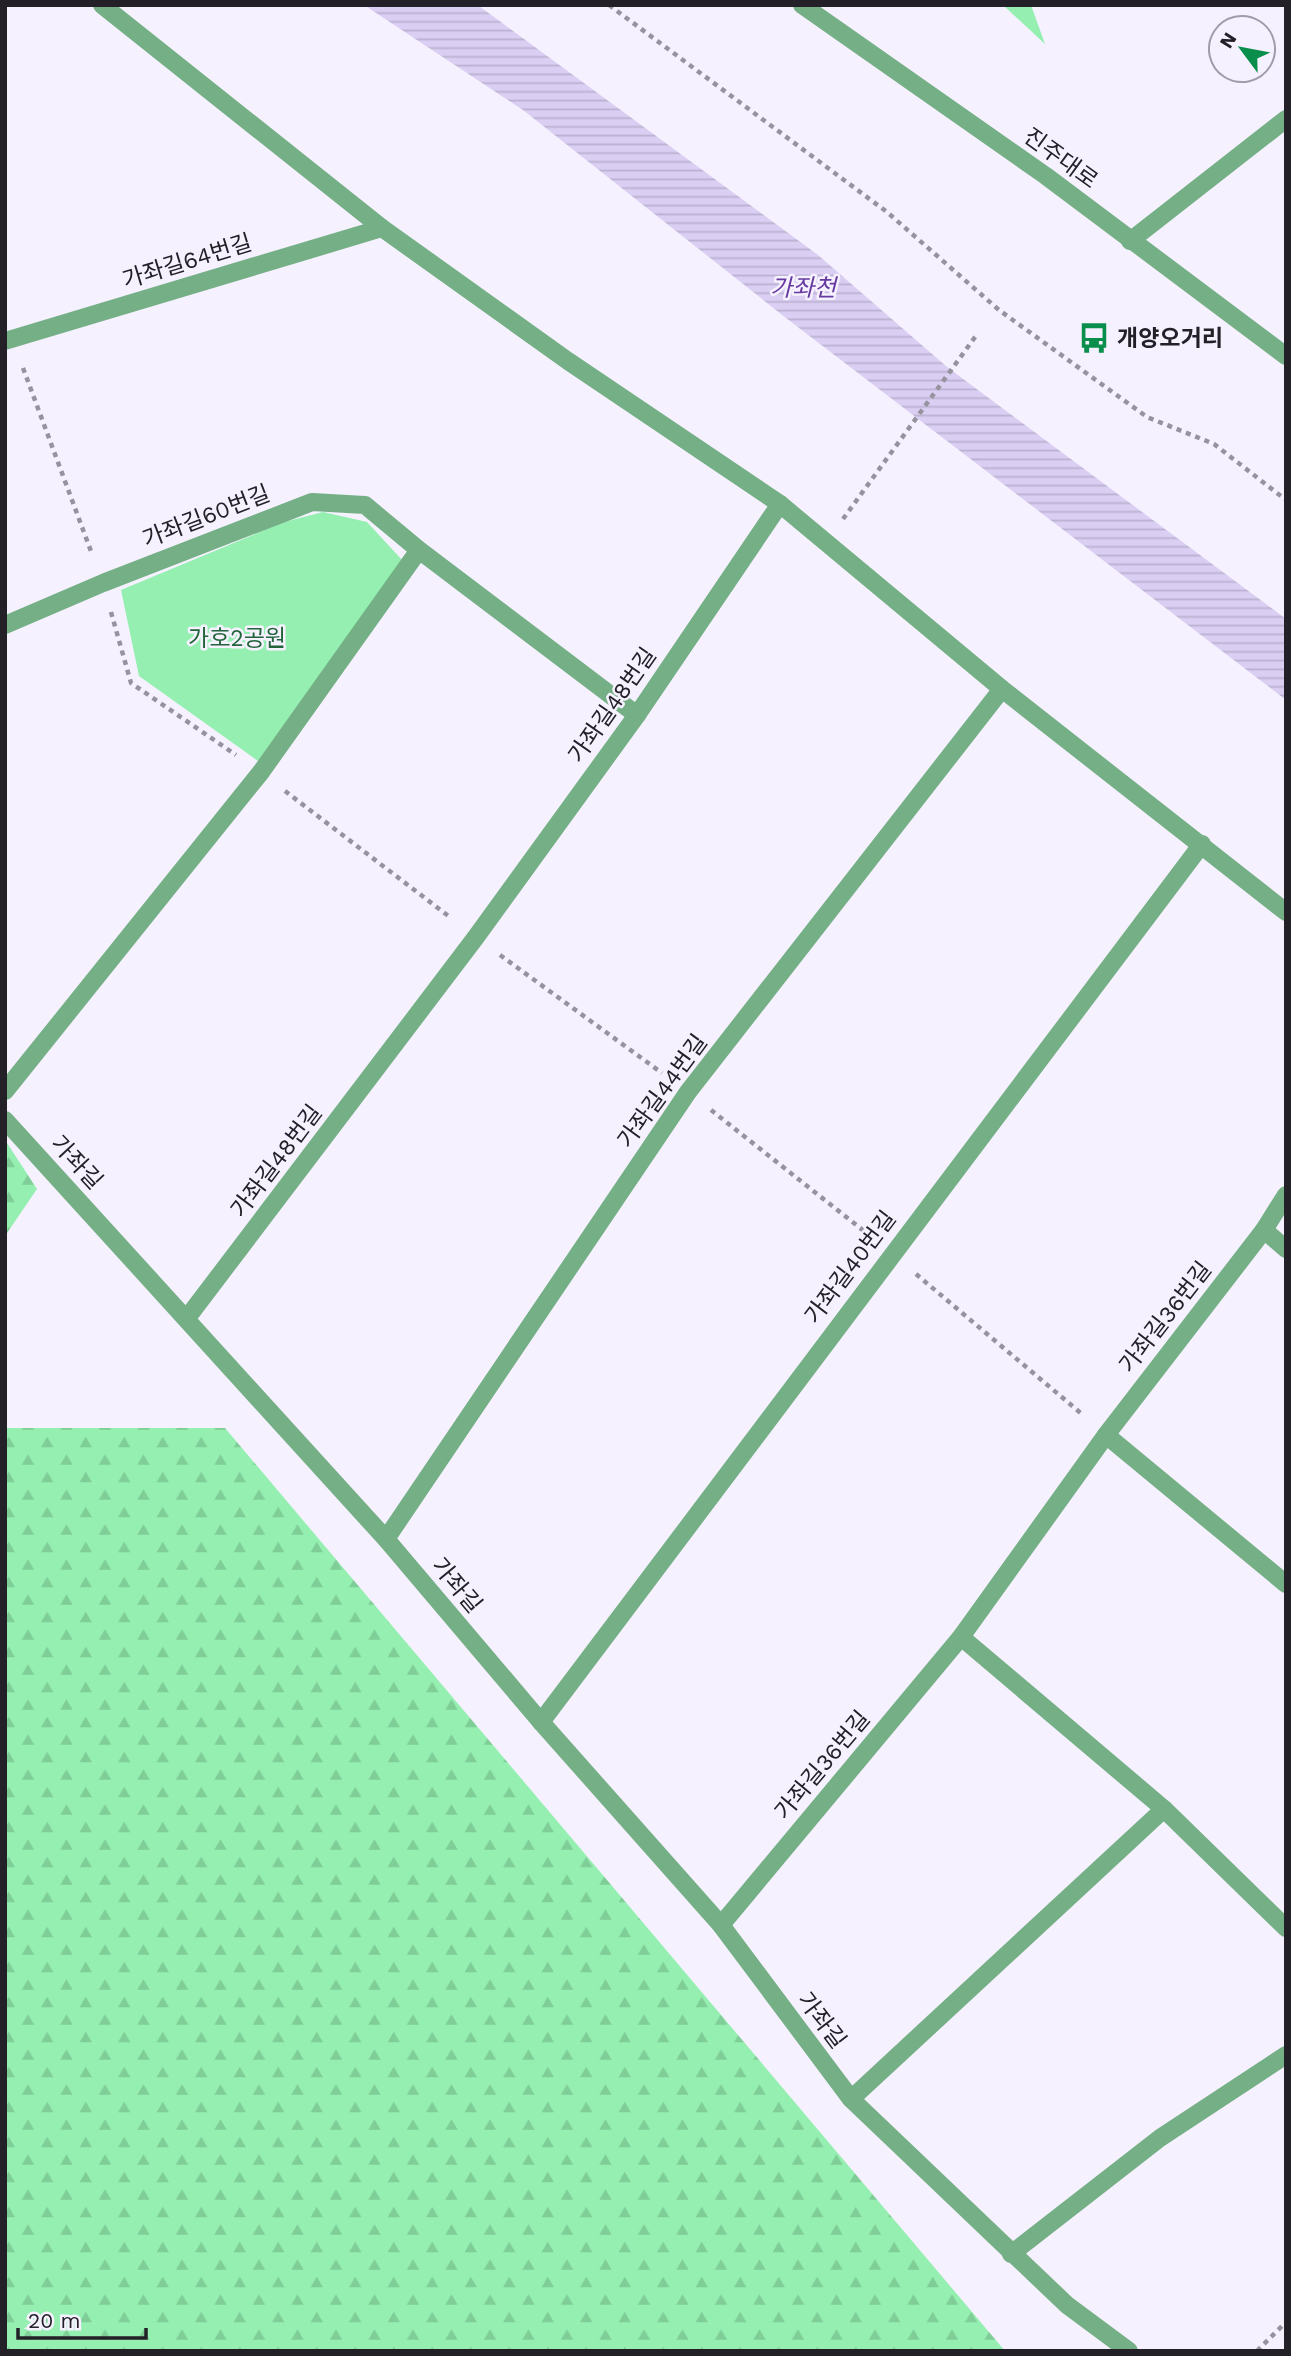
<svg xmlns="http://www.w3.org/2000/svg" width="1291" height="2356" viewBox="0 0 1291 2356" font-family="'Work Sans','Noto Sans KR',sans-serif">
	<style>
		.forest { fill: url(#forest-firs) }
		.park { fill: #94efb0 }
		.water { fill: url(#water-rules) }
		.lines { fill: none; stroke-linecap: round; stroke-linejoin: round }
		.path { stroke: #97939e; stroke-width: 4.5; stroke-dasharray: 5 5; stroke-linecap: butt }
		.minor { stroke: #75af86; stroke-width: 18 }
		.labels { text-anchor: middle; stroke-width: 5; stroke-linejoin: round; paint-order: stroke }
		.street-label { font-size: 23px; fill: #232028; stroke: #f5f1fe }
		.poi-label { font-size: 23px; font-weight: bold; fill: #232028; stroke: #f5f1fe; text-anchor: start }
		.park-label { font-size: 23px; fill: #22653b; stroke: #f5f1fe }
		.water-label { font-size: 24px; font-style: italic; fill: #663aa0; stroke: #f5f1fe }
	</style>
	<defs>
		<pattern id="forest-firs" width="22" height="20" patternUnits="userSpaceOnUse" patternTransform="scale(1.75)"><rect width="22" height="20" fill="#94efb0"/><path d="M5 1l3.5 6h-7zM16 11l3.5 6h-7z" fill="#7fcd97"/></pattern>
		<pattern id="water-rules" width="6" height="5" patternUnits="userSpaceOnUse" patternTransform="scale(1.75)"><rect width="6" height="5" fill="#dacef3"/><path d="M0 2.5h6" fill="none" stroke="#bbb1d0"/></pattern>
	</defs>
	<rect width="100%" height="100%" fill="#f5f1fe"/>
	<g class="forest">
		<path d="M5,1140L37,1189L5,1236Z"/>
		<path d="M5,1428H225L1005,2351H5Z"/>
	</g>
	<g class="park">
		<path d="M1003,5H1031L1045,44Z"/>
		<path d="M323,512L367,522L403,561L258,761L139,676L121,590L284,522Z"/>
	</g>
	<path class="water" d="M364,5L479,6L818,255L947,367L1286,619V700L786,318L523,110Z"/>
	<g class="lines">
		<g class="path">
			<path d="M609,5L887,212L999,310L1147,417L1214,444L1286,500"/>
			<path d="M23,368L92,554"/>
			<path d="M843,519L978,333"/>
			<path d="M111,612L131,683L236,755"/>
			<path d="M285,791L451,918"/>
			<path d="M500,955L662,1073"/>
			<path d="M711,1110L869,1235"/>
			<path d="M916,1274L1083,1415"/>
			<path d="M1257,2351L1286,2322"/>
		</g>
		<g class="minor">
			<path d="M102,5L382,228L568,361L780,504L1002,689L1286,912"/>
			<path d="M802,5L1046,176L1286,356"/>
			<path d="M1130,241L1286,119"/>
			<path d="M5,341L382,228"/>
			<path d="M5,625L103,583L312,502L365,505L419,550L637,715"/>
			<path d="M5,1091L261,772L419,550"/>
			<path d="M5,1120L386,1539L541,1722L721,1925L851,2099L1067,2305L1129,2351"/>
			<path d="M1264,1230L1286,1249"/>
			<path d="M187,1318L476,937L637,715L780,504"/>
			<path d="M1106,1435L1286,1584"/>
			<path d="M386,1539L688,1092L1002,689"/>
			<path d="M961,1637L1164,1809"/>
			<path d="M541,1722L1202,844"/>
			<path d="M721,1925L961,1637L1106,1435L1264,1230L1286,1195"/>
			<path d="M851,2099L1164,1809L1286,1928"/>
			<path d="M1011,2254L1160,2138L1286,2055"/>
		</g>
	</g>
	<defs>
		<symbol id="bus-bare" viewBox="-9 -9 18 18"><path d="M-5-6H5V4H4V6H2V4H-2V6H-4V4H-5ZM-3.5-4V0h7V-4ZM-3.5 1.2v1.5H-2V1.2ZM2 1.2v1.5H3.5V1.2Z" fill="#098e4b" stroke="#f5f1fe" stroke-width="2.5" paint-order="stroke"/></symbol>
	</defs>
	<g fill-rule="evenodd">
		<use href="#bus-bare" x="1072" y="316" width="44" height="44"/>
	</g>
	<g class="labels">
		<g class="street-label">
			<text transform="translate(1061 158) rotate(36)" y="8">진주대로</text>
			<text transform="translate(187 261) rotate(-17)" y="8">가좌길64번길</text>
			<text transform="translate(206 516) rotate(-21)" y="8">가좌길60번길</text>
			<text transform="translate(612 705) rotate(-55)" y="8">가좌길48번길</text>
			<text transform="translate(662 1091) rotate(-54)" y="8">가좌길44번길</text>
			<text transform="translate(276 1161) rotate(-53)" y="8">가좌길48번길</text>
			<text transform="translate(77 1162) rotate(47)" y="8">가좌길</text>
			<text transform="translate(850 1267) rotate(-53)" y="8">가좌길40번길</text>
			<text transform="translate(1165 1317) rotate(-52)" y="8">가좌길36번길</text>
			<text transform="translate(457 1585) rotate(50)" y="8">가좌길</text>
			<text transform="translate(822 1765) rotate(-50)" y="8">가좌길36번길</text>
			<text transform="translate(822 2020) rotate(53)" y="8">가좌길</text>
		</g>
		<g class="poi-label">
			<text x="1117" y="346">개양오거리</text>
		</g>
		<g class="park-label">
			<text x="237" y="646">가호2공원</text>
		</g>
		<g class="water-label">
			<text x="803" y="296">가좌천</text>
		</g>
	</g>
	<rect width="1291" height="2356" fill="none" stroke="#232028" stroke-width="14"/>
	<g transform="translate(1242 49) rotate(302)"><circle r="33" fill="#f5f1fe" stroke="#a19da8" stroke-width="2"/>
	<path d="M0-5L12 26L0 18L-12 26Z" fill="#098e4b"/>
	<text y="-10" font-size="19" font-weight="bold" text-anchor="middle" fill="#232028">N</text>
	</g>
	<path d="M18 2328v10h128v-10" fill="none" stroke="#232028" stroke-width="3.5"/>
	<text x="28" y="2328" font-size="21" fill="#232028" stroke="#f5f1fe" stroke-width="5" paint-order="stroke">20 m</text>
</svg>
